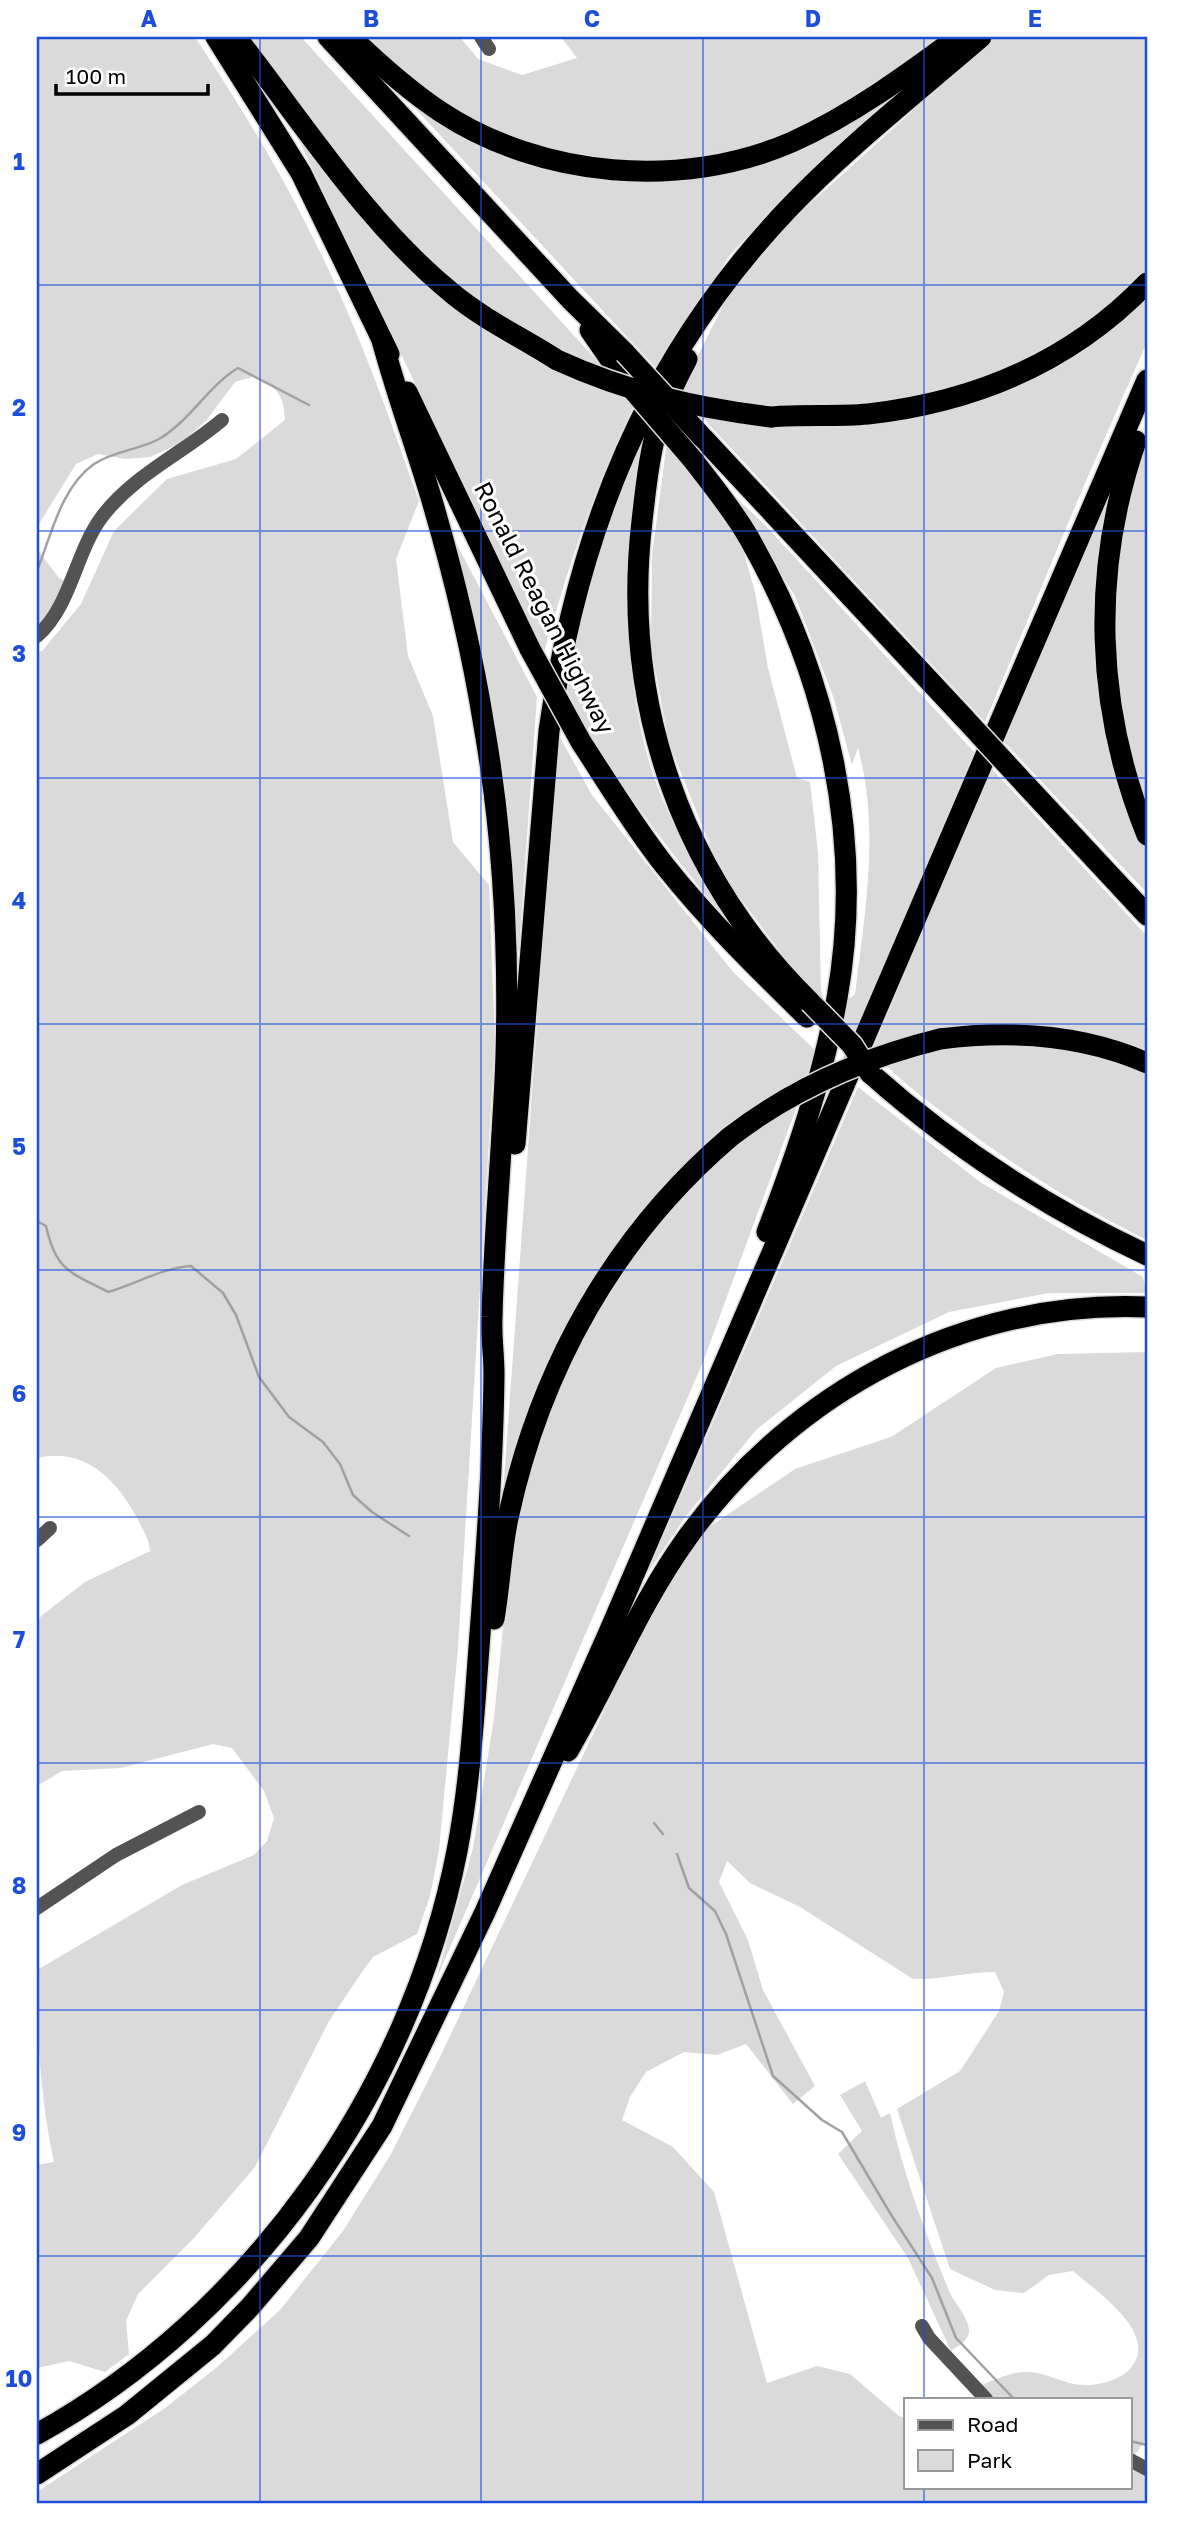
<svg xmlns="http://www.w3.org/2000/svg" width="1184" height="2541" viewBox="0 0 1184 2541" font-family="'Golos Text',sans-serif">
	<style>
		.green { fill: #dadada }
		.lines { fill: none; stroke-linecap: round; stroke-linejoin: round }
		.stream { stroke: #a1a1a1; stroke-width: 2.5 }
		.highway-casing { stroke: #dbdbdb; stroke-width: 24 }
		.minor { stroke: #535353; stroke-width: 14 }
		.highway { stroke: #000; stroke-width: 21 }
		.highway-bridge-casing { stroke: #dbdbdb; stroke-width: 24; stroke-linecap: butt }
		.highway-bridge { stroke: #000; stroke-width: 21 }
		.grid { fill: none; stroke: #1d4ed8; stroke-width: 2; stroke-opacity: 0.55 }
		.labels { text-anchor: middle; stroke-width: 6; stroke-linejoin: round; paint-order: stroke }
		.street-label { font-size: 24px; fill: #000; stroke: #fff }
		.neatline { fill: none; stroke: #1d4ed8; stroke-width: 2.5 }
		.grid-label { font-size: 23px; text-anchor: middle; font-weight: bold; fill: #1d4ed8 }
	</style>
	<rect width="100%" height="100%" fill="#fff"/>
	<g class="green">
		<path d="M37,37H195C237,101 277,165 311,234C355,319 387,411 419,501L396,559L408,656L433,716L453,842L489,885L495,1042L458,1648L439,1850L430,1896L417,1934L373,1957L362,1972L329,2021L255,2167L194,2238L138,2294L126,2321L129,2354L105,2372L69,2361L37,2368V2165L54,2162C40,2098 37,2036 37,1970L182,1885L254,1855L267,1841L274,1818L264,1791L232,1748L213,1744L121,1768L62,1771L37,1786V1623L41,1616L85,1582L150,1551C149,1538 142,1528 136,1516C115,1478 84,1447 37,1458V651H42L81,604L114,531L167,479L236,459L285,420C284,397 278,387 256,376L235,382L206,421L181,443L150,457L125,459L98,454L76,464L37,527Z"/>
		<path d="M247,37H301L611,376L509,328L420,256L348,175Z"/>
		<path d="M361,37H460L478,59L522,75L577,58L561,37H943C909,61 875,90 838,110C747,161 652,176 551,149C514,139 474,128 443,106C414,85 388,59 361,37Z"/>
		<path d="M994,37H1147V270L1110,310L1002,375L911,402L775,412L681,394L693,365L728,296L792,220Z"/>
		<path d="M899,89L783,197L730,255L655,367L401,93L499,151L708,173Z"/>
		<path d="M291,124L396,256L472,320L630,396L635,403C596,484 568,566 544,653Z"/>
		<path d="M1147,295V342L1082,490L985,722L700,415L804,426L884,420L931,410Z"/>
		<path d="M650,420C643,462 633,504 629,547C623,619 630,699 651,768C669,824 701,875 731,925C696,885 564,721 565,676L615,499Z"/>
		<path d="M667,442L742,546L755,592L768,668L797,778L810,782L818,852L821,989L825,1011L721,873L669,743L651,647L652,555Z"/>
		<path d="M1147,445V805L1124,741L1111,638L1126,505Z"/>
		<path d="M1117,477L1105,524L1125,796L1147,850V893L1003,741Z"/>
		<path d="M730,492L764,524L974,752L853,1037L840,1025L846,1001L855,994C865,912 880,829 858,748L852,765L834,699L795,596Z"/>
		<path d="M443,518L537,697L519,950L512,951Z"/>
		<path d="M37,549L59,578L67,582L37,630Z"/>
		<path d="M558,734L592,795L733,972L815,1050L808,1075C768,1101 725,1126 690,1159C617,1231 552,1330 522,1429C515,1455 509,1481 502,1507Z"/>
		<path d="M991,768L1147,936V1054L1078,1030L1016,1025L873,1049Z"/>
		<path d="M1006,1041L1091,1051L1147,1072V1240C1078,1206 1013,1166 952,1119C927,1101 903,1083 882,1061L919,1050Z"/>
		<path d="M858,1087L980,1182L1143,1277L1147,1293H1049L949,1312L836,1366L756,1430L686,1516L647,1574Z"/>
		<path d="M801,1095L703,1362L436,1980L473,1848L494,1718L513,1528L536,1434L579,1332L627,1255L693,1179Z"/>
		<path d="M1147,1352V2438L1135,2455L1130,2453V2399H993L979,2386C993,2381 1010,2372 1025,2372C1046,2371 1062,2384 1082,2385C1097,2386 1117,2381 1128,2371C1164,2336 1096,2291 1073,2271L1049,2275L1024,2293L995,2290L950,2269L897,2109L960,2071L999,2011L1004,1992L995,1972C967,1972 940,1980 913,1979L800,1907L750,1883L727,1861L719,1882L748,1940L763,1990L815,2086L793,2104L746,2044L717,2055L684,2052L646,2072L630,2097L622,2120L673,2147L714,2192L767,2383L817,2366L850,2374L899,2416L906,2418V2487H1130V2466L1147,2475V2504H37V2492L165,2408L216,2368L280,2310L343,2231L391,2154L440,2057L650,1614L703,1531L795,1469L891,1437L996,1368L1058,1354Z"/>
		<path d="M865,2081L881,2118L890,2113C903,2174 926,2235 950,2293C955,2304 970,2319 969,2332C968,2341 958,2346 951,2351L908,2258L838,2154L862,2131L840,2095Z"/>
	</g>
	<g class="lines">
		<g class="stream">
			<path d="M37,571C51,536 61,487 94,464C113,451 139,450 159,439C190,421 208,386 238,368L309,405"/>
			<path d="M37,1221L46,1226C56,1271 70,1272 108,1292C136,1284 162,1268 191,1266L223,1293L236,1315L259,1377L289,1417L323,1442L340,1464L353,1495L372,1512L409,1536"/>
			<path d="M654,1823L663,1834"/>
			<path d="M677,1854L689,1888L715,1911L726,1934L773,2076L822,2120L842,2132L890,2213L932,2278L956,2338L1014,2399"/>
			<path d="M1130,2441L1147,2445"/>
		</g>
		<defs>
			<g id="highway">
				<path d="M216,37L301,173L389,354"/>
				<path d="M236,37C305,125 366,223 453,294C486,321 523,338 557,360"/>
				<path d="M328,37L570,299L625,353"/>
				<path d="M351,37C379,64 408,90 441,112C541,178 682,190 792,142C852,115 905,76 958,37"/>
				<path d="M590,330L623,378"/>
				<path d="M687,359C678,376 669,394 662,412C650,446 646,485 642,521C621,701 680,874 810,1002"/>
				<path d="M407,392L530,649"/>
				<path d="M771,417C803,414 836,417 868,414C975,402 1072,361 1147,283"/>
				<path d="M703,438L966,720"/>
				<path d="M1136,441C1091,571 1095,707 1147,835"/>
				<path d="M693,460C712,485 733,510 749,538C828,676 865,840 837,998C823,1078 796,1156 767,1232"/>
				<path d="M581,742C608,783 634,827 665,866C708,920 757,968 807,1017"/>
				<path d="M1024,783L1147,915"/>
				<path d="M940,1039C1011,1030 1081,1034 1147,1063"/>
				<path d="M870,1073C952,1146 1047,1208 1147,1255"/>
				<path d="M515,1144L549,731C578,530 646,359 787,210C847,147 916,93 981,37"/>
				<path d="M494,1619C500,1585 501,1551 508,1518C540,1369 614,1236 730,1137"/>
				<path d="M568,1751C609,1681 640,1603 687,1538C793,1391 965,1299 1147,1307"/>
				<path d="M37,2434C252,2315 410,2091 457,1851C470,1784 474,1715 479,1647C486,1556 493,1465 494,1374C494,1355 491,1336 492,1317C494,1230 503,1142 506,1055C509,946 503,834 484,726C472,651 454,576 433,504C417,449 397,396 382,340"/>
				<path d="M37,2474L127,2415L213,2345L250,2307L309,2238L382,2126L485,1912L610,1630L1147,380"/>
			</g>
		</defs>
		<use href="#highway" class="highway-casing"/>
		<g class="minor">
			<path d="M481,37L489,49"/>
			<path d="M37,636C71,606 75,554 101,518C133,475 182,454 222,420"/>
			<path d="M37,1540L50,1528"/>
			<path d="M37,1908L116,1855L199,1812"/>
			<path d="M922,2326L929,2338L986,2399"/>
			<path d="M1130,2460L1147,2469"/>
		</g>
		<use href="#highway" class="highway"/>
		<defs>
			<g id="highway-bridge">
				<path d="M625,353L703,438"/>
				<path d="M557,360C627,392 696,408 771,417"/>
				<path d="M633,390L693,460"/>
				<path d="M530,649L581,742"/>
				<path d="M966,720L1024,783"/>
				<path d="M810,1002L852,1045L870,1073"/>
				<path d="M730,1137C793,1088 863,1058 940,1039"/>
			</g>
		</defs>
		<use href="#highway-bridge" class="highway-bridge-casing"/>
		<use href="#highway-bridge" class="highway-bridge"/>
	</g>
	<path class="grid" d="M260,37V2504M481,37V2504M703,37V2504M924,37V2399M37,285H1147M37,531H1147M37,778H1147M37,1024H1147M37,1270H1147M37,1517H1147M37,1763H1147M37,2010H1147M37,2256H1147M924,2487V2504"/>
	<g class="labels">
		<g class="street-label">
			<text transform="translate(544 608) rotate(63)" y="8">Ronald Reagan Highway</text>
		</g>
	</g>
	<rect width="1184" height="2541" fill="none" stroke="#ffffff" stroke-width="77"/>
	<rect x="904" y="2398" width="228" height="91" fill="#ffffff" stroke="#999999" stroke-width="2"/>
	<rect x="918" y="2420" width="35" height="10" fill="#535353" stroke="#999999" stroke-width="2"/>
	<text x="967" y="2432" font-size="21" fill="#000000">Road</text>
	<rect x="918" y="2450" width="35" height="21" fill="#dadada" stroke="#999999" stroke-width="2"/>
	<text x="967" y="2468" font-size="21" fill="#000000">Park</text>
	<path d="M56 84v10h152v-10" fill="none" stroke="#000000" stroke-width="3.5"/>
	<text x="66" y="84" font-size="21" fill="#000000" stroke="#ffffff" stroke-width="5" paint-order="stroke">100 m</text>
	<rect x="38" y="38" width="1108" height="2464" class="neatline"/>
	<g class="grid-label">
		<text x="149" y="27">A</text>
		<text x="371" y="27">B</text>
		<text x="592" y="27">C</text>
		<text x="813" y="27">D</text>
		<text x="1035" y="27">E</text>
		<text x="19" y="170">1</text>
		<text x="19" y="416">2</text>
		<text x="19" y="662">3</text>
		<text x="19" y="909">4</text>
		<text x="19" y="1155">5</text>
		<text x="19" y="1402">6</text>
		<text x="19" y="1648">7</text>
		<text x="19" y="1894">8</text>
		<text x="19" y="2141">9</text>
		<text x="19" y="2387">10</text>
	</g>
</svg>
